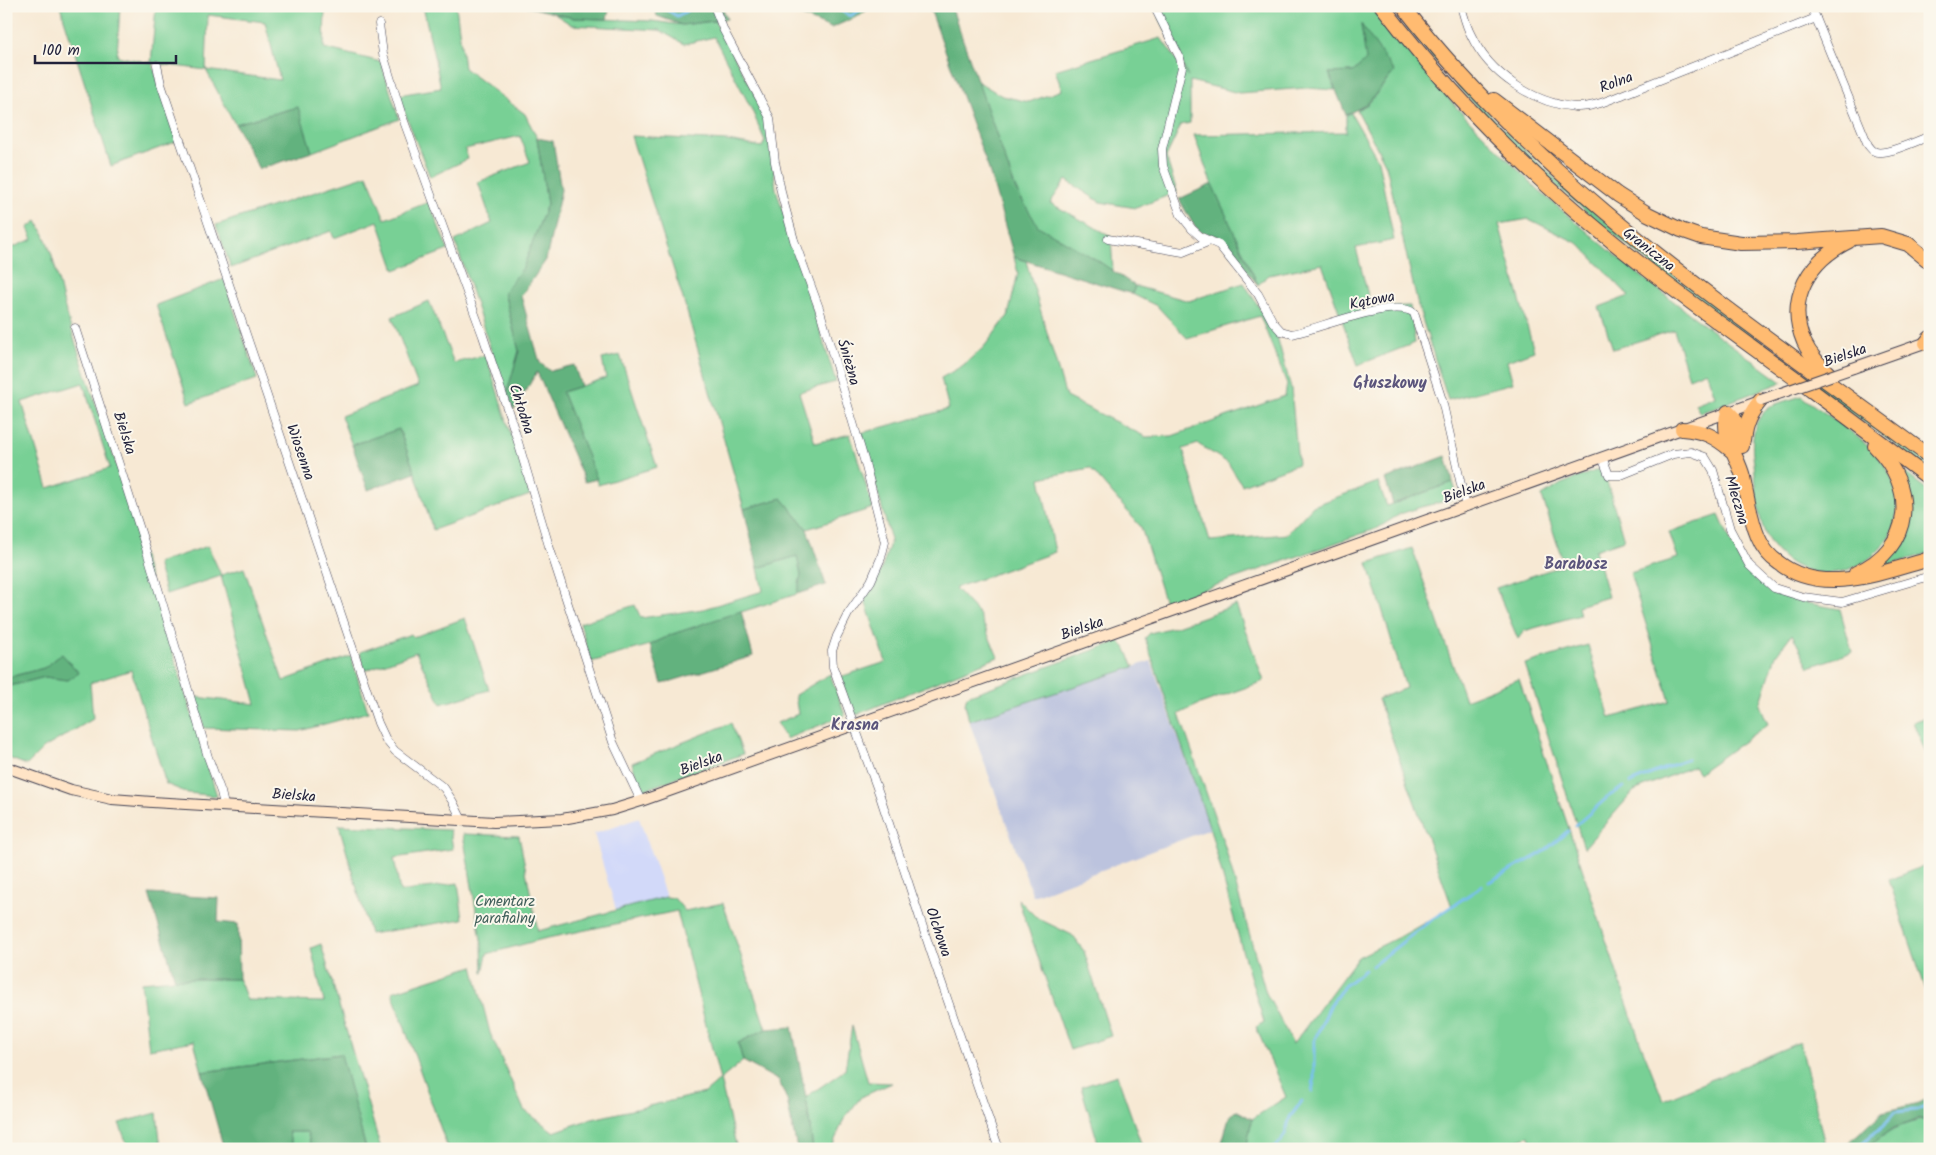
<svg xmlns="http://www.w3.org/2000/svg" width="1936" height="1155" viewBox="0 0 1936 1155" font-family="Kalam,sans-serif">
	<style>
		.built { fill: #d2d9f9 }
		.industrial { fill: #bcc3de }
		.green { fill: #78d095; stroke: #4d7968; fill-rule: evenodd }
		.forest { fill: #62b27e; stroke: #426a5c }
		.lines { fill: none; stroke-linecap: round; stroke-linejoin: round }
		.stream { stroke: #78bff0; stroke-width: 3 }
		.street-casing { stroke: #424052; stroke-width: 9 }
		.secondary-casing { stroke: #424052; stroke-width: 12 }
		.highway-casing { stroke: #424052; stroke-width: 16 }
		.street { stroke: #fff; stroke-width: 8 }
		.secondary { stroke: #ffe4c6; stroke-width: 10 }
		.highway { stroke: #ffbb71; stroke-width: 14 }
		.secondary-bridge-casing { stroke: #424052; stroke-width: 12; stroke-linecap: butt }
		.secondary-bridge { stroke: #ffe4c6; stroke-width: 10 }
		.labels { text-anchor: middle; stroke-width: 4; stroke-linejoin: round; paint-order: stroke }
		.street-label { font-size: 15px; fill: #22223b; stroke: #fbf7ec }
		.park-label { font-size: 15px; fill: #405f5a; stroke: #fbf7ec }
		.neighbourhood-label { font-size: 16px; font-weight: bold; fill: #5b557c; stroke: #fbf7ec }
	</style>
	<rect width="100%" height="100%" fill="#fbf7ec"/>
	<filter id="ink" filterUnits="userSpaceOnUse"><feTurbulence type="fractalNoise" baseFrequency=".02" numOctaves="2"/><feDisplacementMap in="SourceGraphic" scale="10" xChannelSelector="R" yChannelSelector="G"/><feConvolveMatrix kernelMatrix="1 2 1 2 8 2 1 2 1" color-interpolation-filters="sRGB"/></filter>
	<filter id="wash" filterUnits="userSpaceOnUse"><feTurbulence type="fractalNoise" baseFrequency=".0096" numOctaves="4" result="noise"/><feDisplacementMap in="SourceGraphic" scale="20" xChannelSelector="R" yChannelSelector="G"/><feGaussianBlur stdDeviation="1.12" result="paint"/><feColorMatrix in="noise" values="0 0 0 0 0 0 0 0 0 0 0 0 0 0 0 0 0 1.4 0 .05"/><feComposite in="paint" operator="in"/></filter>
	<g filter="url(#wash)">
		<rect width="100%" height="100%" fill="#f7e9d4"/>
		<path class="built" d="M639,818L666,897L616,910L594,834Z"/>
		<path class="industrial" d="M1151,661L1210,829L1033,896L969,721Z"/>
		<g class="green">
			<path d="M60,6H120L117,56L151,63L156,6H325L324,48L381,62L399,119L312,152L297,107L235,124L206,70L152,63L178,141L111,166ZM208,15L265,22L280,80L206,70Z"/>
			<path d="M423,6H456L464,68L525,114L537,138L547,204L523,268L504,292L519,351L506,396L455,241L492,223L478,182L530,162L520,136L465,149L468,159L430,177L398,95L441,88Z"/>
			<path d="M1154,6H1371L1394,35L1457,108L1539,191L1628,266L1703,324L1782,382L1700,413L1695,404L1715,396L1706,371L1689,378L1674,330L1613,349L1599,307L1629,296L1579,244L1529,219L1499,224L1534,351L1507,361L1513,383L1448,400L1418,306L1386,165L1357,110L1368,104L1394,72L1361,26L1367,60L1353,72L1329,73L1335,90L1307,88L1239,93L1190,81V123L1181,125L1166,157L1177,192L1136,208L1100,202L1066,180L1050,203L1111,236L1113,271L1038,227L1016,190L977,81L1002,96L1029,102L1062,90L1055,70L1161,38L1188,76Z"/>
			<path d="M1389,6H1395C1442,64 1491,119 1546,170C1609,227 1676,277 1744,327C1806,372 1868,418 1930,463V470C1846,409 1762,349 1680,286C1633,250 1586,214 1543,173C1487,122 1438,65 1389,6Z"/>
			<path d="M553,13L574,18L652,21L682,25L715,21L755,95L768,124L776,189L836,382L799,392L815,443L850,434L873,508L807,529L782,498L744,509L685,305L631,136L727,141L762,147L765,141L751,108L714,37L684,44L659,30L572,25Z"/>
			<path d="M1351,113L1378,160L1394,240L1356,248L1371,307L1410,306L1415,343L1358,365L1322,264L1269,275L1258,285L1212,185L1194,135L1346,132V115Z"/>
			<path d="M367,175L385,219L429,202L448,250L395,270L378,221L334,238L331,231L231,268L216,225Z"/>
			<path d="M37,221C54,249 58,284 67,316C91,393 119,468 142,545L140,547L217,796L188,793L166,784L131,670L90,683L93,719L44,748L27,765L6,757V687L45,677L68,680L62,654L44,668L6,678V250L33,239L28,228ZM83,383L110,468L48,488L22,402Z"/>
			<path d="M1014,257L1026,261L1066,397L1146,437L1172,436L1285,396L1287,384L1260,316L1187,338L1157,306L1132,294L1135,286L1189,301L1244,283L1277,336L1291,388L1298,464L1242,485L1228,463L1198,444L1183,449L1210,541L1287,534L1313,506L1378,482L1387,506L1453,482L1458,498L1421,507L1400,514L1378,528L1165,603L1141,527L1090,468L1040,478L1055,552L955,588L979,614L998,657L853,716L840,677L886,662L864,598L881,571L891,540L861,433L949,409L941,378L962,366L983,348L1008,316L1018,273Z"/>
			<path d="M224,279L257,379L189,403L156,305Z"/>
			<path d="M429,301L454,363L486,355L530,495L433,530L415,473L399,429L352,445L341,416L418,386L392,317Z"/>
			<path d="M620,355L657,467L598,485L562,392L606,378L602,359Z"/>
			<path d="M1801,396C1826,415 1871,441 1887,469C1931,548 1821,613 1771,544C1756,522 1757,489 1754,463C1751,445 1751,420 1769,408C1777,402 1791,400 1801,396Z"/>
			<path d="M1600,469L1605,475L1624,540L1595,550L1608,597L1578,606L1580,615L1524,631L1518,639L1496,588L1564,565L1542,496L1561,484Z"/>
			<path d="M1904,472L1930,492V553L1878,568L1909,496Z"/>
			<path d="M1719,515L1740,562L1771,592L1807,603L1840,609L1852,652L1809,667L1792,634L1776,655L1760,705L1768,724L1699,773L1694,766L1634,791L1584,848L1525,664L1588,645L1610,718L1670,701L1630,573L1678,558L1669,532Z"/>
			<path d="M208,546L221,575L244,568L283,681L351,656L368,712L300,731L204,728L196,697L256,704L221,576L166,594L157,563Z"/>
			<path d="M1412,548L1465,700L1519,679L1640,1042L1663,1100L1800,1042L1826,1149H1533L1529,1136L1488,1149H1246L1252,1119L1286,1097L1256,1027L1264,1022L1243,953L1210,829L1145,638L1150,633L1174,627L1236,605L1264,681L1200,704L1179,714L1225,847L1266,993L1293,1044L1358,957L1405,934L1452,907L1378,699L1406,688L1368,563Z"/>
			<path d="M797,556L801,575L797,594L673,634L650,645L591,662L580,623L635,605L641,618L703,609L763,591L758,568Z"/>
			<path d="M465,618L489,690L441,704L416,652L364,671L360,652L411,634L414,637Z"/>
			<path d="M1119,641L1125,647L1134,667L969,721L965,703L967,696Z"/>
			<path d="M830,674L845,715L786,739L777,723L798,714L795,695Z"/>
			<path d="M1930,716V763L1913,722Z"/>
			<path d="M731,723L743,754L641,791L632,763Z"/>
			<path d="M339,825L450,830L453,849L394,858L400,892L458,883L463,919L370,934Z"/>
			<path d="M463,834L519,836L538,931L666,897L674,898L685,911L723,903L766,1029L738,1043L743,1061L720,1080L737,1149H448L392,992L473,966L490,1033L524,1110L554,1132L588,1120L705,1093L720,1080L677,911L543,939L487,954L483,973L482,945Z"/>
			<path d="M1930,863V1002L1889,880Z"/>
			<path d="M1018,899L1037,918L1072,935L1084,951L1111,1036L1070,1050Z"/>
			<path d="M321,944L381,1149H366L340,1054L202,1072L194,1041L149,1049L141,982L175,979H239L247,1000L324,1002L311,948Z"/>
			<path d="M852,1026L868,1082L892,1083L861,1097L844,1119L831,1149H813L806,1097L845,1070Z"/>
			<path d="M1117,1075L1143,1149H1100L1081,1087Z"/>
			<path d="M157,1113L161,1149H129L119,1123Z"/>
			<path d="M1930,1119V1149H1865C1889,1131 1899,1123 1930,1119Z"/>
			<path d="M288,1132H308L312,1149H294Z"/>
		</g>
		<g class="forest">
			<path d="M525,6H610L607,19L574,18Z"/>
			<path d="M653,6H722L727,19L682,25L657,16Z"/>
			<path d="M783,6H871L861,15L831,28L787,10Z"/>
			<path d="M929,6H951L1016,190L1038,226L1097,260L1135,286L1132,294L1014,257L989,170Z"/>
			<path d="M1361,24L1394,72L1367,104L1346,115L1329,73L1353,72L1366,60Z"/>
			<path d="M298,107L312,152L259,169L235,124Z"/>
			<path d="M537,138L553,141L561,190L546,260L521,296L540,363L550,371L574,365L581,386L562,392L597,479L585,482L537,372L514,410L506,396L519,351L504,292L523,268L547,204Z"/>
			<path d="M1212,184L1258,285L1217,236L1200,232L1193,224L1179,199Z"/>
			<path d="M399,429L415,473L368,490L352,445Z"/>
			<path d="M1446,456L1453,482L1393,504L1385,479Z"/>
			<path d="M782,498L807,529L826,585L797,594L801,575L797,556L758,568L744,509Z"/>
			<path d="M741,611L753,656L662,684L650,645L673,634Z"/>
			<path d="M62,654L79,673L68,680L45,677L6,687V678L44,668Z"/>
			<path d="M149,894L219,898L218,922L238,924L239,979H175Z"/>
			<path d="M792,1027L806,1097L813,1149H797L787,1100L779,1081L743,1061L738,1043L766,1029Z"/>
			<path d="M341,1054L366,1149H312L307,1132H288L294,1149H224L202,1072Z"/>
			<path d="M1930,1097V1119L1917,1120L1894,1128L1865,1149H1841L1883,1112L1918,1103Z"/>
			<path d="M1236,1110L1252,1119L1246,1149H1220L1229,1118Z"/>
		</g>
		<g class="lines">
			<g class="stream">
				<path d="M661,6L677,16L696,6"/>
				<path d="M810,6L812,9L832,6"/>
				<path d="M833,6L850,16L867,6"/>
				<path d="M1630,783L1687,759"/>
				<path d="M1575,826L1609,796L1624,787"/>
				<path d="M1489,882L1542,853L1568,831"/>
				<path d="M1372,966L1427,923L1482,886"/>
				<path d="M1312,1092L1314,1080V1041L1331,1004L1344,986L1365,970"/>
				<path d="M1274,1149L1285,1135L1290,1117L1302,1101"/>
				<path d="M1855,1149L1884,1125L1895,1112L1916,1110L1930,1104"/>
			</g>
		</g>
	</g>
	<g filter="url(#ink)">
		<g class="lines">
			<defs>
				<g id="street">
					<path d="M714,6L724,31L770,118L775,162L782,196L794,240L819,308L865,463L885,542L881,558L871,581L848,614L837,636L832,651L833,667L880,796L931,952L999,1149"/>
					<path d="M1154,6L1180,58L1182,67L1162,149L1163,166L1181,215L1192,229L1201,237L1219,245L1258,294L1273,322L1281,331L1292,334C1318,329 1394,297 1414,313L1442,400L1466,507"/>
					<path d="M1461,6C1464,16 1466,26 1471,35C1489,74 1533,103 1575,107C1592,108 1609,100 1624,94L1816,18"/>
					<path d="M1811,6L1868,145C1870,147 1871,150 1874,151C1883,157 1919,140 1930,136"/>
					<path d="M379,24L383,54L402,116L483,336L515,432L549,546L613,742L641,801"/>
					<path d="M157,65L161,84L378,723L386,740L395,751L444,788L453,802L462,820"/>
					<path d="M1108,239L1183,252L1210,241"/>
					<path d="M75,328L146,548L208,757L221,792L224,805"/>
					<path d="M1602,457L1609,475H1621L1673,454L1691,452L1705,457L1713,470L1730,529L1749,565L1774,588L1803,597L1842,602L1930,576"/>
				</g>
				<g id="secondary">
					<path d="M1853,368L1930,341"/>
					<path d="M6,767L71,790L112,799L152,802L494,822L562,819L612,810L641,801L1760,401"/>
				</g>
				<g id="highway">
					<path d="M1382,6C1436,76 1496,141 1562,199C1642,270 1730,330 1815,393C1853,421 1891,450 1930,479"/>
					<path d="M1403,6C1549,193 1742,317 1930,457"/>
					<path d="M1494,100L1618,195L1648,214L1681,230L1701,237L1741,243L1797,242L1881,236L1908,244L1930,262"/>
					<path d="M1926,343L1930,338"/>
					<path d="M1830,375C1820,365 1810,355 1804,342C1785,298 1810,260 1849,241"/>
					<path d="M1682,429C1704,431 1714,436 1731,450"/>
					<path d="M1743,441C1745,424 1750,413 1761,400"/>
					<path d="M1742,446L1734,418L1728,412C1720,436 1738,456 1743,477C1747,497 1750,518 1758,537C1762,547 1770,557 1779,563C1823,597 1882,572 1930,559"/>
					<path d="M1856,573C1914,547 1917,488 1875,446"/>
				</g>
			</defs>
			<use href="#street" class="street-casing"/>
			<use href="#secondary" class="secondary-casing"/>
			<use href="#highway" class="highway-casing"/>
			<use href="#street" class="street"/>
			<use href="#secondary" class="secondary"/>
			<use href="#highway" class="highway"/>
			<defs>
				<path id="secondary-bridge" d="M1761,400L1853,368"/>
			</defs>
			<use href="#secondary-bridge" class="secondary-bridge-casing"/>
			<use href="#secondary-bridge" class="secondary-bridge"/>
		</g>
	</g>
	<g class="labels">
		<g class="street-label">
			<text transform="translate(1616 82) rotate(-21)" y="5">Rolna</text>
			<text transform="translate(1649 249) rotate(38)" y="5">Graniczna</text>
			<text transform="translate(1372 300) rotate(-11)" y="5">Kątowa</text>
			<text transform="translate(1845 355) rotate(-19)" y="5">Bielska</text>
			<text transform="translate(849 362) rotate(74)" y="5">Śnieżna</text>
			<text transform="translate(522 409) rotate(72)" y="5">Chłodna</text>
			<text transform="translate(125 433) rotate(72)" y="5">Bielska</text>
			<text transform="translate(301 452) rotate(71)" y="5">Wiosenna</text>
			<text transform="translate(1464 491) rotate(-20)" y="5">Bielska</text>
			<text transform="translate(1737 500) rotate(73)" y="5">Mleczna</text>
			<text transform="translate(1082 628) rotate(-19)" y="5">Bielska</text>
			<text transform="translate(701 763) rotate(-20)" y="5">Bielska</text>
			<text transform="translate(294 795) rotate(4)" y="5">Bielska</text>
			<text transform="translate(939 932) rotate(71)" y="5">Olchowa</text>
		</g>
		<g class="park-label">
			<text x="505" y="906">Cmentarz<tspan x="505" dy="17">parafialny</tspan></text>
		</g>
		<g class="neighbourhood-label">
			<text x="1390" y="388">Głuszkowy</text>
			<text x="1576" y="569">Barabosz</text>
			<text x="855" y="730">Krasna</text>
		</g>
	</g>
	<rect width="1936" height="1155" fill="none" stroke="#fbf7ec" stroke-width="25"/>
	<path d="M35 55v8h141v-8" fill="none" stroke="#22223b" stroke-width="2.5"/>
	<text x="42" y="55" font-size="15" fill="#22223b" stroke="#fbf7ec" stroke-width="4" paint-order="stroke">100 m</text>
</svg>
